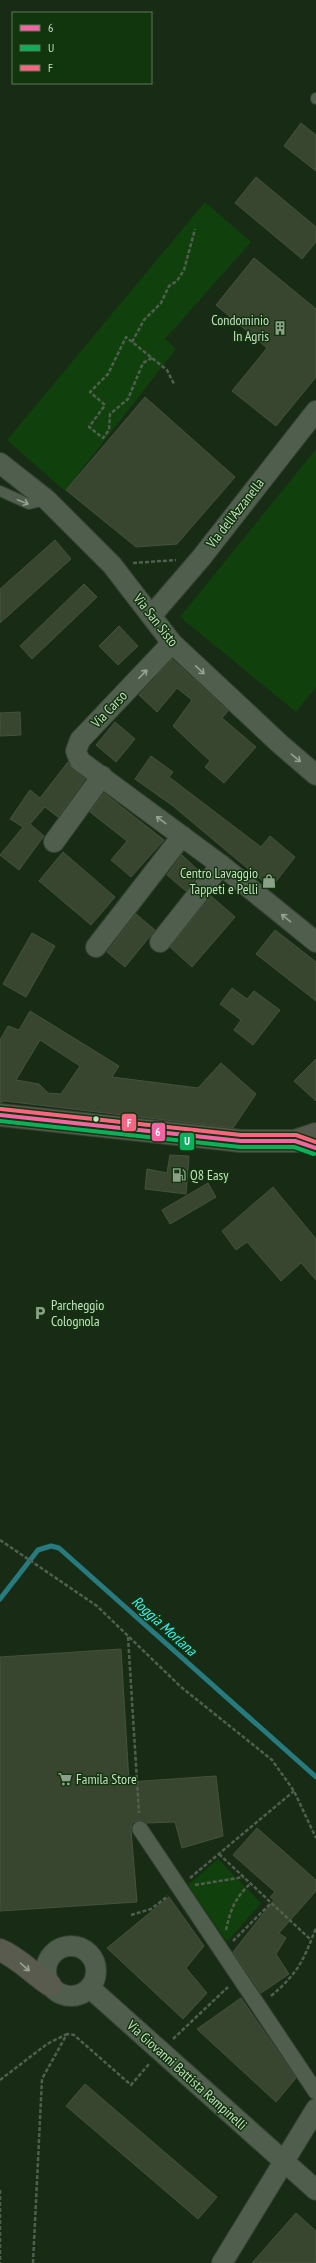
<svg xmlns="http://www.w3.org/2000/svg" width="316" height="2263" viewBox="0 0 316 2263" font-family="'PT Sans Narrow',sans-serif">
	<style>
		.green { fill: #10400b }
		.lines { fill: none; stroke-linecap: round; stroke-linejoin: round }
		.stream { stroke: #277b7f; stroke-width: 5 }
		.building { fill: #38452f; stroke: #45523d; fill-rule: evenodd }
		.service-casing { stroke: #354433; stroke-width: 12 }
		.pedestrian-casing { stroke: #354433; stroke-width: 17 }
		.minor-casing { stroke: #354433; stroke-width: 22 }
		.primary-casing { stroke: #354433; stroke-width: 24 }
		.trunk-casing { stroke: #354433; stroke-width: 24 }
		.path { stroke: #505f4f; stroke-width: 2.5; stroke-dasharray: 4 2; stroke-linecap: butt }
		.service { stroke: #4f5e4d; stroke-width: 10 }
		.pedestrian { stroke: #4f5e4d; stroke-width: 15 }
		.minor { stroke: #4f5e4d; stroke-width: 20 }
		.primary { stroke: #54584b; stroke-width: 22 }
		.trunk { stroke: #5a5b4f; stroke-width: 22 }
		.bus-1-casing { stroke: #11350c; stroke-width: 7 }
		.bus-2-casing { stroke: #11350c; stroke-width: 7 }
		.bus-3-casing { stroke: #11350c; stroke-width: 7 }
		.bus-1 { stroke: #f365a2; stroke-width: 4 }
		.bus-2 { stroke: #0daf5c; stroke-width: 4 }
		.bus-3 { stroke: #fa6682; stroke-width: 4 }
		.oneway { stroke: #92a490 }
		.oneway2 { stroke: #97a390 }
		.bus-dot { fill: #c9dec6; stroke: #11350c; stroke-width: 1.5 }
		.labels { text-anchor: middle; stroke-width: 3; stroke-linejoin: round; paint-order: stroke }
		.poi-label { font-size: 14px; fill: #c9dec6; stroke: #11350c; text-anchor: start }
		.street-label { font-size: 14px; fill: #c9dec6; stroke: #11350c }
		.water-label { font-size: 15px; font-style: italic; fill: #40ecf7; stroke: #11350c }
		.line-badge { stroke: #11350c; stroke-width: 1.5 }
		.badge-label { font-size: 11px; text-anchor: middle; font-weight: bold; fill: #fff }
	</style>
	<rect width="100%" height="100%" fill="#182c15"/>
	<g class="green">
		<path d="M205,202L251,242L165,339L176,349L65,491L7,440Z"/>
		<path d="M316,449V687L296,712L180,617Z"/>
		<path d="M218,1859L261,1903L227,1942L188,1885Z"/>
	</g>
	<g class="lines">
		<path class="stream" d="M0,1599L38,1550L51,1546L59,1548L316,1777"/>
	</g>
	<g class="building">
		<path d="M301,123L316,135V171L284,146Z"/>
		<path d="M256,177L316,227V242L302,259L235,203Z"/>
		<path d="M254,258L316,309V377L276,426L232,391L267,348L216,305Z"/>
		<path d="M145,397L235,477L177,544L136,547L66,490Z"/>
		<path d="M55,540L71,559L0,623V589Z"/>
		<path d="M84,584L97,597L32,659L20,646Z"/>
		<path d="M119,626L138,646L118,665L99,646Z"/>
		<path d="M172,659L228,711L222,718L256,747L224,783L205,767L210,761L173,726L192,700L177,688L157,712L139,695Z"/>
		<path d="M20,712L21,735L0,736V713Z"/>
		<path d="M115,722L135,739L116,762L96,745Z"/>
		<path d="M151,756L173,772L169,777L261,847L270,836L295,857L271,888L173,806L135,779Z"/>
		<path d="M68,762L73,770L85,779L58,817L45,807L30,824L44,836L19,870L0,855L23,827L10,819L30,790L40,798Z"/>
		<path d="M104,793L164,840L131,877L111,860L127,841L90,812Z"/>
		<path d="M63,852L115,897L91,925L39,881Z"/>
		<path d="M182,855L200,872L186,891L167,875Z"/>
		<path d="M211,896L235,917L192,967L170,947Z"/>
		<path d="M136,914L155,930L125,967L107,952Z"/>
		<path d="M275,930L316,962V1001L256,954Z"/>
		<path d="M32,933L55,946L26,997L3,984Z"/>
		<path d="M232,988L247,999L254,991L280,1010L253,1045L234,1030L241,1020L220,1004Z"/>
		<path d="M30,1011L119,1066L112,1077L198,1088L221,1063L256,1094L233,1128L4,1101L0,1103V1040L8,1026L19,1030ZM40,1040L80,1066L61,1094L48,1093L39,1084L16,1080Z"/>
		<path d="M316,1059V1101L294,1081Z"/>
		<path d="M170,1155L189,1156L186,1194L145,1189L147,1169L167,1173Z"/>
		<path d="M208,1183L216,1197L170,1224L162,1210Z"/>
		<path d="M273,1187L316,1239V1280L301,1263L281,1281L247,1242L236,1250L222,1231Z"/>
		<path d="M121,1649L129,1782L216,1776L223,1836L182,1848L175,1822L146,1823L139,1820L132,1823L131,1829L137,1902L0,1911V1657Z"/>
		<path d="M257,1828L316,1880V1891L279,1933L286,1938L276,1954L289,1974L261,1993L233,1952L274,1900L270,1897L275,1892L233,1855Z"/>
		<path d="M169,1897L204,1946L186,1968L207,1993L183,2019L107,1948Z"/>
		<path d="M241,1998L296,2078L276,2102L197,2029Z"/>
		<path d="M85,2084L217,2197L198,2219L66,2106Z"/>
		<path d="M296,2213L316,2231V2263H252Z"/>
	</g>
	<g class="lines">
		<defs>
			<g id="service">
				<path d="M316,98V99"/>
				<path d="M0,491L29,504L46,500"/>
			</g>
			<path id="pedestrian" d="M140,1829L316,2092"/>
			<g id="minor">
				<path d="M0,463L47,500L112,565L172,643L280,744L316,775"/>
				<path d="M152,615L201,558L316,411"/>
				<path d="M172,643L80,740L76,751L80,761L221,865L316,942"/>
				<path d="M54,842L102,776"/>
				<path d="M160,942L221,865"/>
				<path d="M96,947L182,836"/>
				<circle cx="71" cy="1971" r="25"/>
				<path d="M90,1988L316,2190"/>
				<path d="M222,2263L316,2109"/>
			</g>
			<path id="primary" d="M0,1115L241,1141H295L316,1134"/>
			<path id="trunk" d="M0,1950C19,1958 33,1974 50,1985"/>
		</defs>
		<use href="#service" class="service-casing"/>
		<use href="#pedestrian" class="pedestrian-casing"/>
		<use href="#minor" class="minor-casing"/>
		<use href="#primary" class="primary-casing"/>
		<use href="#trunk" class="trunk-casing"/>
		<g class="path">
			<path d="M132,342L144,320L161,303L169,286L177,281L184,270L195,229"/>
			<path d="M152,358L143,363L128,399L110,414L109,430L103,438L89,427L105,405L90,392L108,374L126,337L167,370L174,384"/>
			<path d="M133,563L176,560"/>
			<path d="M0,1540L97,1606L181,1687L272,1760L294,1791L316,1838"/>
			<path d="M128,1637L139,1813"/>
			<path d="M219,1854L311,1940"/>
			<path d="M190,1878L294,1791"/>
			<path d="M195,1885L244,1877"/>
			<path d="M131,1915L151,1909L168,1896"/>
			<path d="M226,1930C231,1908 235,1898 251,1883"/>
			<path d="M233,1941L271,1903"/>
			<path d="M271,1996C299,1972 303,1961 316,1928"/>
			<path d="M173,2039L228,1987"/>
			<path d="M0,2080L47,2044L67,2034"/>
			<path d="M0,2190V2263"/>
			<path d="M33,2263L42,2079L67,2034L74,2035L131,2085L149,2064"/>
		</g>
		<use href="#service" class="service"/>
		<use href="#pedestrian" class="pedestrian"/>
		<use href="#minor" class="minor"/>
		<use href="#primary" class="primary"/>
		<use href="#trunk" class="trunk"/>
		<defs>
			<path id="bus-1" d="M0,1115L241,1141H295L316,1148"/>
			<path id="bus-2" d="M0,1121L240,1147H294L314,1154"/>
			<path id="bus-3" d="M1,1109L241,1135H296L316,1142"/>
		</defs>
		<use href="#bus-1" class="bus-1-casing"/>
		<use href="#bus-2" class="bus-2-casing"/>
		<use href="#bus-3" class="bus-3-casing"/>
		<use href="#bus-1" class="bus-1"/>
		<use href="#bus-2" class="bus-2"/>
		<use href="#bus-3" class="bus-3"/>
	</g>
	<defs><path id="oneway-shaft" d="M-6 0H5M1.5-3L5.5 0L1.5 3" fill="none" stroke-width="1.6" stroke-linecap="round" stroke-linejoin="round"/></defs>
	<g class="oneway">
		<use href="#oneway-shaft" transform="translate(23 502) rotate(22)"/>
		<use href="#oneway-shaft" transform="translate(200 670) rotate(43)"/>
		<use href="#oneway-shaft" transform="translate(143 674) rotate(-46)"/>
		<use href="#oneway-shaft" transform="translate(296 758) rotate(40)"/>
		<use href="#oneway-shaft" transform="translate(161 820) rotate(-143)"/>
		<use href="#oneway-shaft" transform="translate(286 918) rotate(-141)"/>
	</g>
	<use class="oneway2" href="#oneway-shaft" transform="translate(25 1967) rotate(41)"/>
	<defs>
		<symbol id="building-bare" viewBox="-9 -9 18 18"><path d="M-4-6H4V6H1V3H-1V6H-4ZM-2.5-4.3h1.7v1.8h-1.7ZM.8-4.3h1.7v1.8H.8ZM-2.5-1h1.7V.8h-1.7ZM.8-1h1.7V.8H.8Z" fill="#8ba088" stroke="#11350c" stroke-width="2.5" paint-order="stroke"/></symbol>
		<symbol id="shop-bare" viewBox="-9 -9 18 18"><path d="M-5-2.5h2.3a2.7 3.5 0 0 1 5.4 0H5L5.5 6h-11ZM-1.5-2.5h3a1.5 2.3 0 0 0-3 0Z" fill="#8ba088" stroke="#11350c" stroke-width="2.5" paint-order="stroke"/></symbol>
		<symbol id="fuel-bare" viewBox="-9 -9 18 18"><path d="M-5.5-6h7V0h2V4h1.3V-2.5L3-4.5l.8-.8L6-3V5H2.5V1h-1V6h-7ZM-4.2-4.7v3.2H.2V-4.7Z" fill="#8ba088" stroke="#11350c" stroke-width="2.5" paint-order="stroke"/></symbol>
		<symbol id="parking-bare" viewBox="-9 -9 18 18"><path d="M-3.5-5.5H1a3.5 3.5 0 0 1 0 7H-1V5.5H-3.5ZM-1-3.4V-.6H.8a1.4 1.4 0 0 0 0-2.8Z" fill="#8ba088" stroke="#11350c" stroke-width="2.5" paint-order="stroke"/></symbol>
		<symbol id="supermarket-bare" viewBox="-9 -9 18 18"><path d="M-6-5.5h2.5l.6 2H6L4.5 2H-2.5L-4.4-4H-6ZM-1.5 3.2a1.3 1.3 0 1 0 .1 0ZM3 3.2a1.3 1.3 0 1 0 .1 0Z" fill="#8ba088" stroke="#11350c" stroke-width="2.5" paint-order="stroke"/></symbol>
	</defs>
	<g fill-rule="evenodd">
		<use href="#building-bare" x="270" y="318" width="20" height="20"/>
		<use href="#shop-bare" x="259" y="871" width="20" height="20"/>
		<use href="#fuel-bare" x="169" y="1165" width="20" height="20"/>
		<use href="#parking-bare" x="30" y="1303" width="20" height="20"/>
		<use href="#supermarket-bare" x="55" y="1769" width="20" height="20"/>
	</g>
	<circle class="bus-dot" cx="96" cy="1119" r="3.5"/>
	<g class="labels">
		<g class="poi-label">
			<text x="269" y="325" text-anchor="end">Condominio<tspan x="269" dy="16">In Agris</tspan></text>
			<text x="258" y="878" text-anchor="end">Centro Lavaggio<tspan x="258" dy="16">Tappeti e Pelli</tspan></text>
			<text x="190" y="1180">Q8 Easy</text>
			<text x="51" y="1310">Parcheggio<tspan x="51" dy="16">Colognola</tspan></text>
			<text x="76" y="1784">Famila Store</text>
		</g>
		<g class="street-label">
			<text transform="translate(235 513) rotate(-52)" y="5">Via dell'Azzanella</text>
			<text transform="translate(156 620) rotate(52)" y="5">Via San Sisto</text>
			<text transform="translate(109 709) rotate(-46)" y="5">Via Carso</text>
			<text transform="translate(187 2075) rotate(42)" y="5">Via Giovanni Battista Rampinelli</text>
		</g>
		<g class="water-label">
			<text transform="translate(164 1626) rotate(42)" y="5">Roggia Morlana</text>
		</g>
	</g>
	<g class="line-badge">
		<rect x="121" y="1113" width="16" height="19" rx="4" fill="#fa6682"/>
		<rect x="151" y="1122" width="15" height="20" rx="4" fill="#f365a2"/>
		<rect x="179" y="1132" width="16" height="19" rx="4" fill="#0daf5c"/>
	</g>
	<g class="badge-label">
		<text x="129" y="1127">F</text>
		<text x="158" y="1136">6</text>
		<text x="187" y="1145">U</text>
	</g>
	<rect x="12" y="12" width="140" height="72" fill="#11350c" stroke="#5b7956"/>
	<rect x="20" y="25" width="20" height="6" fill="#f365a2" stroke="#5b7956"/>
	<text x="48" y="32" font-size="12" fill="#c9dec6">6</text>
	<rect x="20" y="45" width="20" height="6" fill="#0daf5c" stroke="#5b7956"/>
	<text x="48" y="52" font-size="12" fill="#c9dec6">U</text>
	<rect x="20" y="65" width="20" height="6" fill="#fa6682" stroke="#5b7956"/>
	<text x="48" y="72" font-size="12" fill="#c9dec6">F</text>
</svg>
